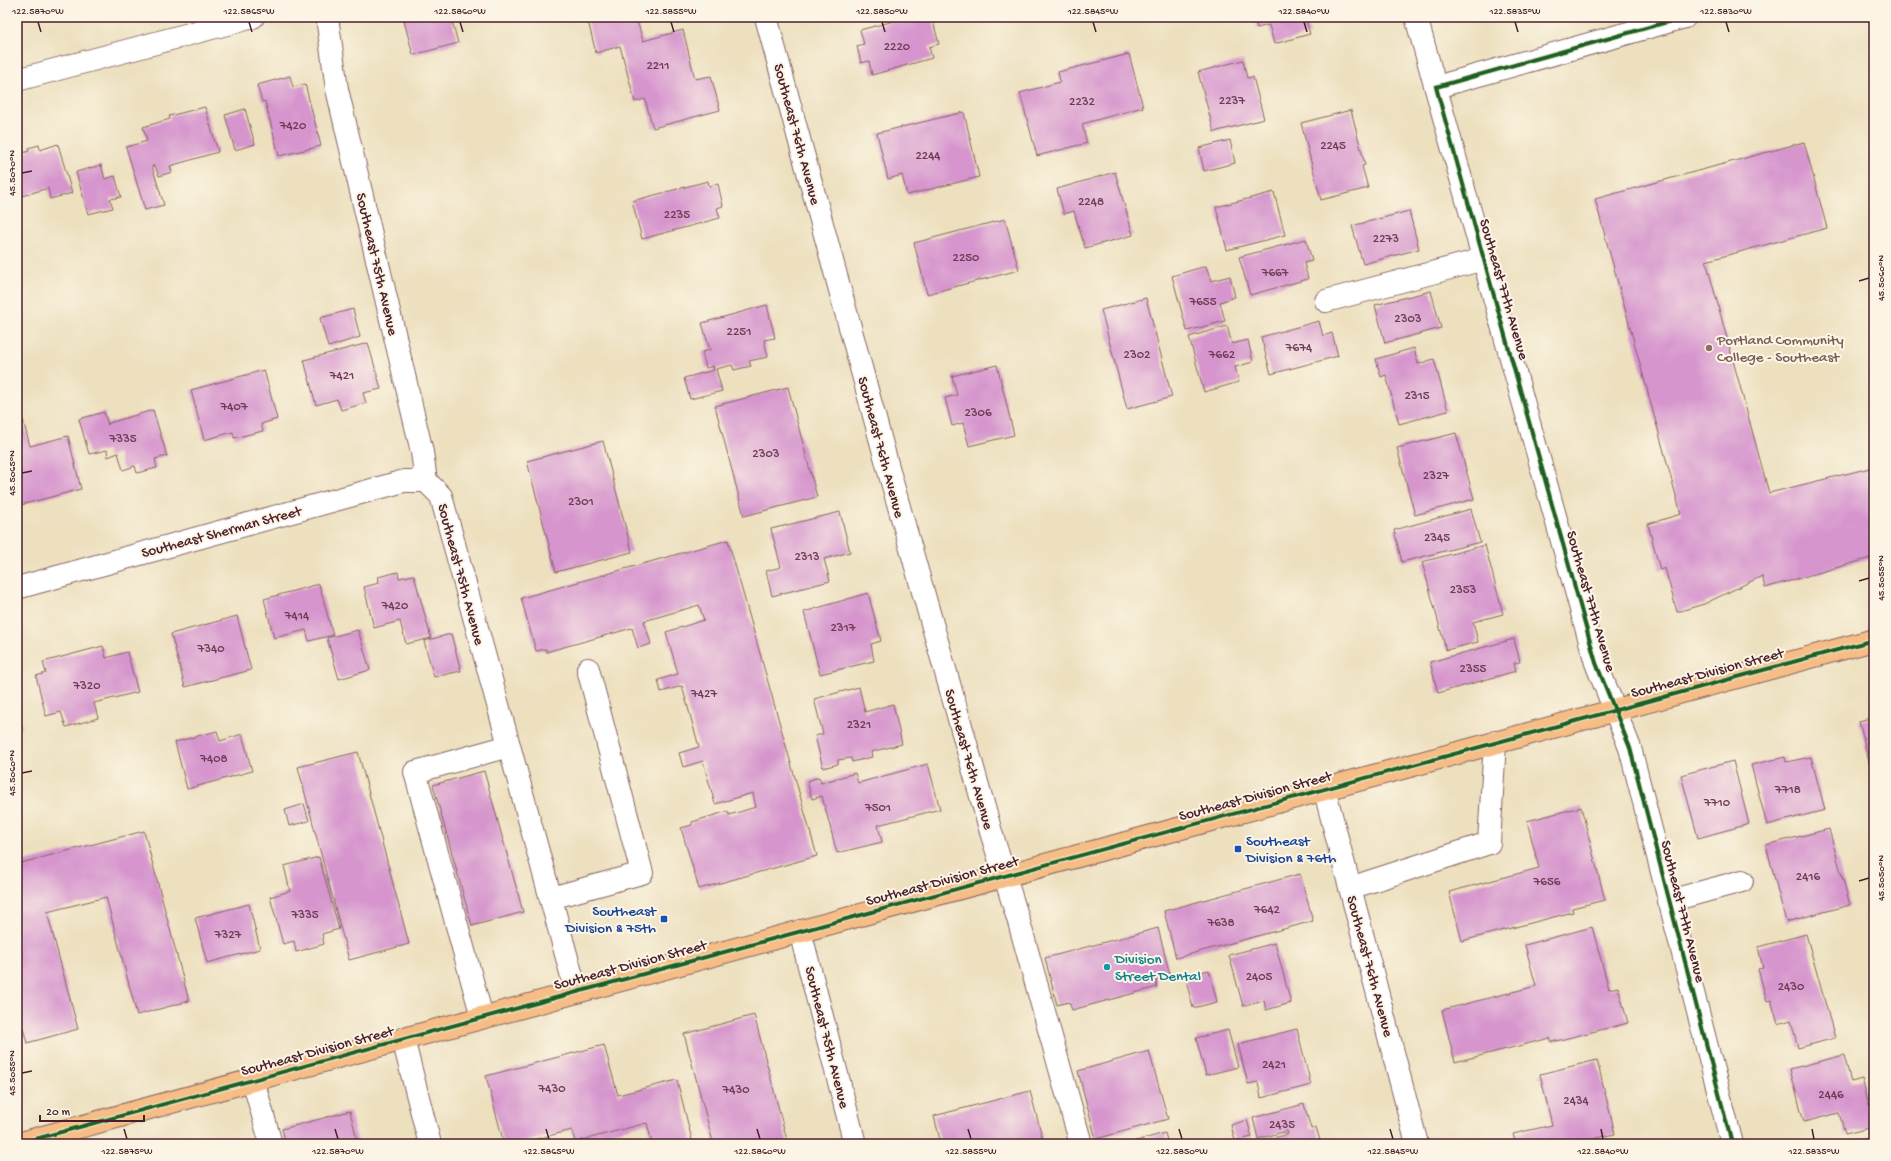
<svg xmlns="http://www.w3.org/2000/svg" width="1891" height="1161" viewBox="0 0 1891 1161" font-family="'Gochi Hand',sans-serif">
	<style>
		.building { fill: #d695cd }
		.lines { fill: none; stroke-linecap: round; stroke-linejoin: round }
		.minor-casing { stroke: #83635f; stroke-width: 24 }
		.major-casing { stroke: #83635f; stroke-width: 24 }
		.minor { stroke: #fff; stroke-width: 22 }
		.major { stroke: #f6be86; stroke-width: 22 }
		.cycleway-casing { stroke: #fcf5e5; stroke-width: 6 }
		.cycleway { stroke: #1b5e20; stroke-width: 4 }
		.ticks { fill: none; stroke: #4a1f2b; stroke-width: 1.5 }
		.education-dot { fill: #8d6e63; stroke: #fcf5e5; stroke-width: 1.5 }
		.transit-dot { fill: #1a4fb4; stroke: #fcf5e5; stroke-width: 1.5 }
		.culture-dot { fill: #0f9aa8; stroke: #fcf5e5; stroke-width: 1.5 }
		.labels { text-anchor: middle; stroke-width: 4; stroke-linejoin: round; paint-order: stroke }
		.number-label { font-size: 13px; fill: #6d3c54 }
		.street-label { font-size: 15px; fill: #4a1f2b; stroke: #fcf5e5 }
		.education-label { font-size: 15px; fill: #785e54; stroke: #fcf5e5; text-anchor: start }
		.transit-label { font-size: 15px; fill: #164399; stroke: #fcf5e5; text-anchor: start }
		.culture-label { font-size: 15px; fill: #0d838f; stroke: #fcf5e5; text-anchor: start }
		.neatline { fill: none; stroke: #4a1f2b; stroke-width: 1.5 }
		.ticks-label { font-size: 10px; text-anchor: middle; fill: #4a1f2b }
	</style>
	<rect width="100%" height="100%" fill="#fcf5e5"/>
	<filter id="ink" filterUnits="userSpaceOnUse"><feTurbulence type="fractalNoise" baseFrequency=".025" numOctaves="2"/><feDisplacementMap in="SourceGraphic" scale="8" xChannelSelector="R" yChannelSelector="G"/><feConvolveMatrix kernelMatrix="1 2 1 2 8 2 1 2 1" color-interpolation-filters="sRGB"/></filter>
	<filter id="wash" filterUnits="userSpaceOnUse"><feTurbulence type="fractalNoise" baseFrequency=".012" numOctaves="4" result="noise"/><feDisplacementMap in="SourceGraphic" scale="16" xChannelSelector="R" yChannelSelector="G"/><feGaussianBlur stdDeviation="0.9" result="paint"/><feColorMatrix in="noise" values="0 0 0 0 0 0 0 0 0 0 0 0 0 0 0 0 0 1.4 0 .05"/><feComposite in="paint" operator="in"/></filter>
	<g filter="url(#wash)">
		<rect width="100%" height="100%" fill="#ede0bf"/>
		<g id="blocks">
			<g class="building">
				<path d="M403,17H451L458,43L413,55Z"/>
				<path d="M587,17H636L643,41L683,30L695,79L711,76L720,110L653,128L645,99L635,102L620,46L596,53Z"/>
				<path d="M909,17H932L939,44L929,47L932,58L872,75L869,61L861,63L857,46L864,44L860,30Z"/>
				<path d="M1254,17H1305L1310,34L1274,44L1269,25L1257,28Z"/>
				<path d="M1129,54L1143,107L1082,124L1087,143L1037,156L1020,93L1060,82L1058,72Z"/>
				<path d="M1243,60L1247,78L1253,77L1264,119L1214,132L1198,72Z"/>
				<path d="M290,76L293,87L305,84L321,146L279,156L265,101L262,102L257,85Z"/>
				<path d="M205,107L218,152L170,166L172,172L159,176L155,166H152L164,205L145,210L126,147L147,141L143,127L170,119L169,116Z"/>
				<path d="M245,109L255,144L235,150L225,115Z"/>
				<path d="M1351,110L1365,165L1362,166L1368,188L1321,200L1301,123Z"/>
				<path d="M964,112L979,177L907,195L902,175L888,179L877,133Z"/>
				<path d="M1230,140L1235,163L1204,171L1199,148Z"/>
				<path d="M1804,142L1827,228L1706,261L1769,493L1874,467V557L1765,588L1762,576L1704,604L1677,612L1665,568L1660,570L1648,524L1681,514L1595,199Z"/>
				<path d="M58,144L72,193L50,199L48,188L22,196L17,180V155L29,151L28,148L39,145L40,150Z"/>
				<path d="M101,165L105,179L115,176L121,197L110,199L113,208L88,214L76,172Z"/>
				<path d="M1115,172L1133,235L1085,248L1074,211L1064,214L1057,189Z"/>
				<path d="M708,181L709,186L718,184L723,206L717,208L720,218L642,239L632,201Z"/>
				<path d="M1274,192L1285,235L1227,250L1216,207Z"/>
				<path d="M17,210L21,223L17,224Z"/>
				<path d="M1409,211L1419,249L1363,264L1352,226Z"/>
				<path d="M1005,219L1019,270L927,294L914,243Z"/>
				<path d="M1306,239L1312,261L1304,263L1308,279L1250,295L1239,257Z"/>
				<path d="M1206,266L1211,281L1230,276L1235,297L1220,302L1225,321L1187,331L1172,276Z"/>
				<path d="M1431,291L1441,328L1385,343L1375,305Z"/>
				<path d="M1146,298L1172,397L1127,409L1101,310Z"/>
				<path d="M767,305L775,338L764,340L768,357L749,361L751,366L734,370L732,365L716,369L722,391L690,399L684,378L714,370L713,366L706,368L702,352L710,350L702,323Z"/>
				<path d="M353,309L360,337L328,347L320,318Z"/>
				<path d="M1319,321L1323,336L1332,333L1338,356L1271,374L1261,337Z"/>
				<path d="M1227,326L1232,344L1248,340L1253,362L1235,367L1239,382L1204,392L1189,337Z"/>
				<path d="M368,343L381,389L363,393L366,403L341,410L337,399L316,405L304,360Z"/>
				<path d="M1414,348L1418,364L1434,359L1448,411L1399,424L1386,375L1381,377L1376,359Z"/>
				<path d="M997,365L1014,435L969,446L963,423L952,426L945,398L957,395L952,376Z"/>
				<path d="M264,370L277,419L261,424L263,431L234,438L233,432L204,440L191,390Z"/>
				<path d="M788,387L817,497L744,516L715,406Z"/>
				<path d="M153,410L167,456L155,459L157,468L137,473L135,466L123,470L118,453L108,457L107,450L89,454L79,419L104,412L108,425L109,423Z"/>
				<path d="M23,420L30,446L68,436L81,489L17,506V421Z"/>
				<path d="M1456,433L1474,499L1415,515L1397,448Z"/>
				<path d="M603,441L632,552L556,572L527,461Z"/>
				<path d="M1471,509L1480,542L1402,562L1394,530Z"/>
				<path d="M840,512L850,552L824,559L830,581L772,596L766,571L781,567L771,529Z"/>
				<path d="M728,540L817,856L699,889L681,828L692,825V822L728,811L729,815L756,807L753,793L715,804L703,761L683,767L679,753L699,747L682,686L661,692L658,680L678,674L666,632L704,620L699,605L644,621L651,644L638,648L632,628L546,652V649L536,651L521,598Z"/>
				<path d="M1485,545L1503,614L1473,622L1478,642L1446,650L1422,562Z"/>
				<path d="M398,572L399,578L414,575L431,638L406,644L400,621L374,628L364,587L379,583L378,577Z"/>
				<path d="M319,584L333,635L309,641L306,630L274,638L264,599Z"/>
				<path d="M868,593L881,641L871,644L874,661L820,674L804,612Z"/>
				<path d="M237,616L251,670L185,687L171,634Z"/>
				<path d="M358,630L370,670L339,679L327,638Z"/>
				<path d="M451,634L461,671L434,677L424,641Z"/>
				<path d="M1514,639L1520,662L1514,663L1516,671L1438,693L1430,662Z"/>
				<path d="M103,646L106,658L127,652L138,692L94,703L98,718L66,727L61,712L46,716L36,676L46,673L43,662Z"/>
				<path d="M859,687L865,712L893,704L902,744L871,752L872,757L852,762L851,758L838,760V764L823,768L815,736L823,734L814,699Z"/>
				<path d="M17,712L22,728L17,729Z"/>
				<path d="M1874,717V778H1873L1859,721Z"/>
				<path d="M217,731L220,741L242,734L252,771L187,789L175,742Z"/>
				<path d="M358,752L409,944L349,960L298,767Z"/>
				<path d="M1785,757L1786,762L1811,757L1825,810L1767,825L1751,765Z"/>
				<path d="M1733,761L1749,824L1698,838L1681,775Z"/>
				<path d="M928,764L940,809L878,825L882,842L837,853L822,796L812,799L807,781L819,777L821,783L855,773L858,783Z"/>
				<path d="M484,771L523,912L472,926L433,785Z"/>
				<path d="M304,804L309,821L289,826L285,810Z"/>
				<path d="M1581,807L1605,900L1572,908L1573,912L1462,941L1449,892L1539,868L1527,821Z"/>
				<path d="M1829,829L1850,905L1786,922L1766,845Z"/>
				<path d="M144,831L189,1001L137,1015L106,897L47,912L78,1029L27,1043L17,1006V864Z"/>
				<path d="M319,857L339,929L322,934L324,944L296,952L294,941L283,944L270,897L290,891L284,866Z"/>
				<path d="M1300,874L1313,921L1176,958L1164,911Z"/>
				<path d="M249,904L260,949L207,963L195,918Z"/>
				<path d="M1592,927L1609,989L1618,987L1628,1023L1552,1042L1550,1038L1455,1062L1442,1010L1536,986L1525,945Z"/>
				<path d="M1158,928L1170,975L1156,979L1157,987L1072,1010L1069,1002L1057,1005L1045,958Z"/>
				<path d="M1806,934L1835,1038L1798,1048L1791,1020L1778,1024L1771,1000L1767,1001L1758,969L1763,968L1758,947Z"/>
				<path d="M1275,943L1291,1003L1266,1010L1264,1001L1243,1006L1229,955Z"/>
				<path d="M1209,970L1217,1002L1193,1008L1185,976Z"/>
				<path d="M754,1015L788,1144H707L713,1142L684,1034Z"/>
				<path d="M1297,1029L1311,1085L1261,1098L1258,1082L1248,1084L1238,1044Z"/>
				<path d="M1228,1030L1238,1067L1206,1075L1196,1038Z"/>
				<path d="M604,1045L618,1095L677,1080L693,1144H652L647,1123L575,1142L572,1130L517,1144H504L486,1076Z"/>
				<path d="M1149,1051L1168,1119L1096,1139L1078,1071Z"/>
				<path d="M1844,1055L1851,1082L1862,1079L1869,1105L1874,1104V1127L1845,1134L1839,1113L1804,1122L1790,1069Z"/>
				<path d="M1597,1060L1615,1134L1572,1144H1516L1513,1134L1552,1125L1540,1074Z"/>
				<path d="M1030,1091L1044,1144H941L934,1116Z"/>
				<path d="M1304,1104L1311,1129L1316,1127L1321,1144H1253L1288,1134L1287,1131L1258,1139L1253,1118Z"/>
				<path d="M350,1111L358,1144H286L282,1129Z"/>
				<path d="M1247,1120L1252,1137L1235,1141L1231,1125Z"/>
				<path d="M1165,1133L1168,1144H1125Z"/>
				<path d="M1874,1137V1144H1849V1143Z"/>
			</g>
		</g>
	</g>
	<g filter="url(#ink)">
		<use href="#blocks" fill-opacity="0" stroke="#83635f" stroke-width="1"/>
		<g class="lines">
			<defs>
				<g id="minor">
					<path d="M327,17L337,89L422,452L426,481L441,496L576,991"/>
					<path d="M766,17L892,482L991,832L1019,922L1081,1144"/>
					<path d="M1416,17L1596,663L1630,748L1732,1144"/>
					<path d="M17,80L253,17"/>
					<path d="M1436,87L1685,17"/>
					<path d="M1326,301L1484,259"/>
					<path d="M17,588L404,481H426"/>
					<path d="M1324,788L1417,1144"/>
					<path d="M1350,888L1489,843L1495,742"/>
					<path d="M551,898L642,873L588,669"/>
					<path d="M1669,901L1742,881"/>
					<path d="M800,931L855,1144"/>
					<path d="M482,1017L415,772L509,746"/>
					<path d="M403,1039L430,1144"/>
					<path d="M253,1080L271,1144"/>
				</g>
				<path id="major" d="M17,1144L1874,640"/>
			</defs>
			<use href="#minor" class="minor-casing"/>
			<use href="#major" class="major-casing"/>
			<use href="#minor" class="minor"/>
			<use href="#major" class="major"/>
			<defs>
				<g id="cycleway">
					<path d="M1685,17L1436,87L1596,663L1630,748L1732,1144"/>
					<path d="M17,1144L1874,640"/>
				</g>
			</defs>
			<use href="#cycleway" class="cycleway-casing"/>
			<use href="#cycleway" class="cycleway"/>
		</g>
	</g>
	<path class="ticks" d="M38,22L41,32M249,22L252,32M460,22L463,32M671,22L674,32M882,22L885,32M1093,22L1096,32M1304,22L1307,32M1515,22L1518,32M1726,22L1729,32M22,173L32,171M1859,281L1869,278M22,473L32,471M1859,581L1869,578M22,773L32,771M1859,881L1869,878M22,1073L32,1071M124,1129L127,1139M335,1129L338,1139M546,1129L549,1139M757,1129L760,1139M968,1129L971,1139M1179,1129L1182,1139M1390,1129L1393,1139M1601,1129L1603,1139M1812,1129L1814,1139"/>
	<circle class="education-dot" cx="1709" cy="348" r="4"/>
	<g class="transit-dot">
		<rect x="1234" y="845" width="8" height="8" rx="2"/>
		<rect x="660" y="915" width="8" height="8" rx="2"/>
	</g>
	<circle class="culture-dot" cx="1107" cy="967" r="4"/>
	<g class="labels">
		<g class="number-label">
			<text x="897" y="50">2220</text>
			<text x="658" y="69">2211</text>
			<text x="1232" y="104">2237</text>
			<text x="1082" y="105">2232</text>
			<text x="293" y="129">7420</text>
			<text x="1333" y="149">2245</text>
			<text x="928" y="159">2244</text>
			<text x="1091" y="205">2248</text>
			<text x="677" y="218">2235</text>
			<text x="1386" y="242">2273</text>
			<text x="966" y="261">2250</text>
			<text x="1275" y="276">7667</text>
			<text x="1203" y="305">7655</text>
			<text x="1408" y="322">2303</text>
			<text x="739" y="335">2251</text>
			<text x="1299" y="351">7674</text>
			<text x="1137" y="358">2302</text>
			<text x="1222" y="358">7662</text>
			<text x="342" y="379">7421</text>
			<text x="1417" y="399">2315</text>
			<text x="234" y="410">7407</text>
			<text x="978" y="416">2306</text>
			<text x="123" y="442">7335</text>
			<text x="766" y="457">2303</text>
			<text x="1436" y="479">2327</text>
			<text x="581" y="505">2301</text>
			<text x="1437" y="541">2345</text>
			<text x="807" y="560">2313</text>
			<text x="1463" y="593">2353</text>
			<text x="395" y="609">7420</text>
			<text x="297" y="619">7414</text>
			<text x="843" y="631">2317</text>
			<text x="211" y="652">7340</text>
			<text x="1473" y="672">2355</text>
			<text x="87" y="689">7320</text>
			<text x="704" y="697">7427</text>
			<text x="859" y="728">2321</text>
			<text x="214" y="762">7408</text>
			<text x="1788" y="793">7718</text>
			<text x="1717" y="806">7710</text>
			<text x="878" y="811">7501</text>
			<text x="1808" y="880">2416</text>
			<text x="1547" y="885">7656</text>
			<text x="1267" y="913">7642</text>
			<text x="305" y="918">7335</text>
			<text x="1221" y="926">7638</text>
			<text x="228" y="938">7327</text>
			<text x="1259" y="980">2405</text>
			<text x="1791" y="990">2430</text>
			<text x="1274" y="1068">2421</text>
			<text x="552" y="1092">7430</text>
			<text x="736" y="1093">7430</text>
			<text x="1831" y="1098">2446</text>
			<text x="1576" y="1104">2434</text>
			<text x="1282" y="1128">2435</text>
		</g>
		<g class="street-label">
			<text transform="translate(798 134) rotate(75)" y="5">Southeast 76th Avenue</text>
			<text transform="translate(378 264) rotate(77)" y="5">Southeast 75th Avenue</text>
			<text transform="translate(1505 289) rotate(74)" y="5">Southeast 77th Avenue</text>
			<text transform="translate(882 447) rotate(75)" y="5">Southeast 76th Avenue</text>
			<text transform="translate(221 531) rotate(-15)" y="5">Southeast Sherman Street</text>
			<text transform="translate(462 574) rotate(75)" y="5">Southeast 75th Avenue</text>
			<text transform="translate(1592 601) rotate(74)" y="5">Southeast 77th Avenue</text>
			<text transform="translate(1707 672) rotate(-15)" y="5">Southeast Division Street</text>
			<text transform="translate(970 759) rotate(74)" y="5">Southeast 76th Avenue</text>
			<text transform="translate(1255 795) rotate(-15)" y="5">Southeast Division Street</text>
			<text transform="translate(942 880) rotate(-15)" y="5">Southeast Division Street</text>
			<text transform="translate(1684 911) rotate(76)" y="5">Southeast 77th Avenue</text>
			<text transform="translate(630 964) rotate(-15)" y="5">Southeast Division Street</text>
			<text transform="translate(1371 966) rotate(75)" y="5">Southeast 76th Avenue</text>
			<text transform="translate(828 1037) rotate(76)" y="5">Southeast 75th Avenue</text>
			<text transform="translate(317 1050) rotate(-15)" y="5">Southeast Division Street</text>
		</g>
		<g class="education-label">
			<text x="1717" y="344">Portland Community<tspan x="1717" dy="17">College - Southeast</tspan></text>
		</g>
		<g class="transit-label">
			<text x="1246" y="845">Southeast<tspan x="1246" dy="17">Division &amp; 76th</tspan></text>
			<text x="656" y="915" text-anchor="end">Southeast<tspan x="656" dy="17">Division &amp; 75th</tspan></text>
		</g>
		<g class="culture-label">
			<text x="1115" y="963">Division<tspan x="1115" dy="17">Street Dental</tspan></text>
		</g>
	</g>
	<rect width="1891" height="1161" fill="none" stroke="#fcf5e5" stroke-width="44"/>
	<path d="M40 1115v6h104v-6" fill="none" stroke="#4a1f2b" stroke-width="2"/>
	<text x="46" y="1115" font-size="12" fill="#4a1f2b" stroke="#fcf5e5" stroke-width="3" paint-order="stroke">20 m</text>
	<rect x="22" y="22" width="1847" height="1117" class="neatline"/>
	<g class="ticks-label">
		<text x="38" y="14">122.5870°W</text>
		<text x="249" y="14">122.5865°W</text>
		<text x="460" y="14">122.5860°W</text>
		<text x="671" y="14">122.5855°W</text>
		<text x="882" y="14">122.5850°W</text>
		<text x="1093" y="14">122.5845°W</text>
		<text x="1304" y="14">122.5840°W</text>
		<text x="1515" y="14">122.5835°W</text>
		<text x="1726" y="14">122.5830°W</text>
		<text transform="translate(11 173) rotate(-90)" y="4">45.5070°N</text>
		<text transform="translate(1880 278) rotate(-90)" y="4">45.5060°N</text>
		<text transform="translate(11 473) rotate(-90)" y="4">45.5065°N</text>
		<text transform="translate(1880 578) rotate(-90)" y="4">45.5055°N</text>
		<text transform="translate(11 773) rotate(-90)" y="4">45.5060°N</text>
		<text transform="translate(1880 878) rotate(-90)" y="4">45.5050°N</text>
		<text transform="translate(11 1073) rotate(-90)" y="4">45.5055°N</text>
		<text x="127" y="1154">122.5875°W</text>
		<text x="338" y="1154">122.5870°W</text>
		<text x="549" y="1154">122.5865°W</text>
		<text x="760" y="1154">122.5860°W</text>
		<text x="971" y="1154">122.5855°W</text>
		<text x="1182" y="1154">122.5850°W</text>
		<text x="1393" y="1154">122.5845°W</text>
		<text x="1603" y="1154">122.5840°W</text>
		<text x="1814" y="1154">122.5835°W</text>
	</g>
</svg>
